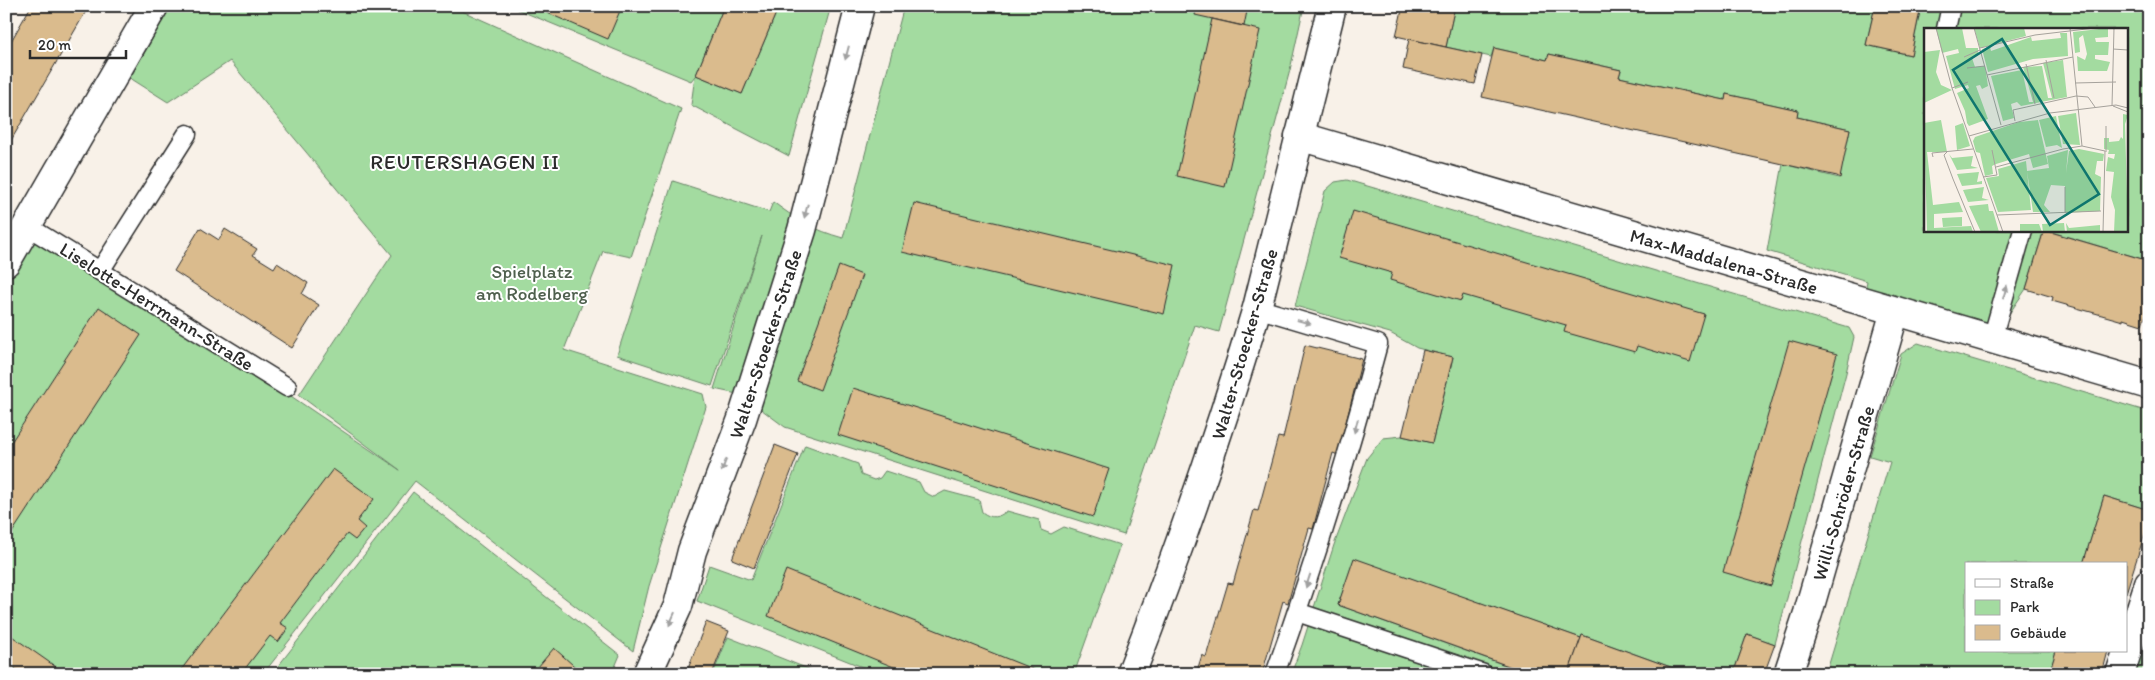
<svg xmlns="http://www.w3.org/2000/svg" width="2155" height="680" viewBox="0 0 2155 680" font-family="Itim,sans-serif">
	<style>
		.green { fill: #a3dba0; stroke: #678366 }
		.building { fill: #dabb8d; stroke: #2b2b2b }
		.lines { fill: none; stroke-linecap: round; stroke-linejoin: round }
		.lane-casing { stroke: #2b2b2b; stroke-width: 21 }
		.street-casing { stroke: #2b2b2b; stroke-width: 31 }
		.lane { stroke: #fff; stroke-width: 18 }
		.street { stroke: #fff; stroke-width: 28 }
		.oneway { fill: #a0a0a0 }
		.labels { text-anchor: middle; stroke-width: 4; stroke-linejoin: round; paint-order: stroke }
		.street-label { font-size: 19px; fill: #2b2b2b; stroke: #fff }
		.park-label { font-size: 19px; fill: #4f604e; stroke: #fff }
		.quarter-label { font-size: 21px; letter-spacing: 1px; fill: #2b2b2b; stroke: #fff }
		.inset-road { fill: none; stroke: #a6a29c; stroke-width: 1 }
		.view { fill: #0f766e; fill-opacity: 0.15; stroke: #0f766e; stroke-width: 2.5 }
		.inset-edge { fill: none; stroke: #2b2b2b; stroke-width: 2.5 }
	</style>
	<rect width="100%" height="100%" fill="#f8f1e8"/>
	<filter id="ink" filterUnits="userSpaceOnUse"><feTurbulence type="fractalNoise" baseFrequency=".02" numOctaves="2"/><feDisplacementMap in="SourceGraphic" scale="10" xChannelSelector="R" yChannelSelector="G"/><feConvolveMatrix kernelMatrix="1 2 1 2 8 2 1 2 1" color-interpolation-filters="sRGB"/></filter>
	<g filter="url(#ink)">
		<g class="green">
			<path d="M171,6H451L681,109L631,257L603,251L564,350L703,394L706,407L649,586L633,651L415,481L263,674H6V262L27,226L170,314L400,470L299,395L392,255L230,61L168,102L130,78Z"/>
			<path d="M509,6H724L696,75L742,94L779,6H831L789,156L691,105L695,76L691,81Z"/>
			<path d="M904,6H1304L1290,70L1219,332L1195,325L1124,535L785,427L742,395L714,389L762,236L712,386L617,355L673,181L769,212L773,202C797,220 814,230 843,238Z"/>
			<path d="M1455,6H1875L1866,45L1911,55L1921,6H2149V261L2045,230H2126V29H1925V230H2044L2026,289L1992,339L1863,302L1867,281L1767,251L1783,164L1839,178L1850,129L1797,117L1798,110L1726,94L1725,100L1619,77L1621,70L1549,54L1547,60L1494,48L1491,57L1446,47Z"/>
			<path d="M1347,180L1849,328L1854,337L1846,373L1775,644L1747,634L1733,674H1690L1582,635L1581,638L1354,559L1338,605L1530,674H1291L1302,645L1334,545L1367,458L1383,438L1402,436L1432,443L1453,357L1417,348L1390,333L1295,306L1325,191L1335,182Z"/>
			<path d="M1918,343L2149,412V510L2104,496L2083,564H1966V651H2056L2049,674H1826L1890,462L1870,456L1901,354Z"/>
			<path d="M805,445L858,464L861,475L874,480L880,478L885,471L919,482L924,492L934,497L945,491L979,500L982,512C991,519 998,518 1007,511L1039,520L1041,530L1051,534L1064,527L1120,545L1074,674H880L697,601L709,565L751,580Z"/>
			<path d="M413,492L620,655L612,674H272Z"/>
			<path d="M2149,583V674H2120Z"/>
			<path d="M728,637L821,674H713Z"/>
		</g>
		<g class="building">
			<path d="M31,6H89L6,149V50Z"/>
			<path d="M531,6H622L608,39Z"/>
			<path d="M724,6H779L742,94L696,75Z"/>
			<path d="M1197,6H1248L1244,26L1195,15Z"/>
			<path d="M1403,6H1455L1446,47L1396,36Z"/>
			<path d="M1698,6H1722L1721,11Z"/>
			<path d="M1875,6H1921L1911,55L1866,45Z"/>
			<path d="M1212,19L1260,30L1225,187L1177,176Z"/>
			<path d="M1409,39L1482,55L1475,84L1403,69Z"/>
			<path d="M1494,48L1547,60L1549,54L1621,70L1619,77L1725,100L1726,94L1798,110L1797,117L1850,129L1840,178L1837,176L1482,97Z"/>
			<path d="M914,203L1175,265L1164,314L902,252Z"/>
			<path d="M1353,211L1704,314L1690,362L1637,346L1635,352L1564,332L1566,325L1463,295L1461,301L1390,280L1392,273L1339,258Z"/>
			<path d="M200,228L219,240L225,229L257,249L253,255L274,268L277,263L308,283L302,294L319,305L292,348L174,271Z"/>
			<path d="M2044,230L2149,261V306L2142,325L2123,319V321L2052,301L2053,297L2026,289Z"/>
			<path d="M839,266L862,275L820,390L797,381Z"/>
			<path d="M99,307L141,335L6,542V450Z"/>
			<path d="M1789,341L1837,354L1771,586L1723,572Z"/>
			<path d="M1305,345L1362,359L1338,455L1333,453L1313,529L1309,528L1288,603L1283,601L1262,674H1196L1202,655L1206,657L1228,583L1233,584L1254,510L1258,511L1278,437L1283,438Z"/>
			<path d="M1423,350L1453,357L1432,443L1402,436Z"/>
			<path d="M853,388L1109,469L1093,517L838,435Z"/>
			<path d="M775,445L798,454L754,568L732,559Z"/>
			<path d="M333,469L374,499L357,521L365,528L361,533L355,540L347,534L280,623L288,628L278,642L270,636L241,674H178Z"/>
			<path d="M2104,496L2149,510V520L2126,593V564H2083Z"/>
			<path d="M1354,558L1581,638L1568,674H1531L1338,605Z"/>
			<path d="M786,570L1035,670L1034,674H911L768,616Z"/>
			<path d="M706,622L729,631L712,674H686Z"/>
			<path d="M6,632L66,674H23L6,662Z"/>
			<path d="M1747,634L1775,644L1764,674H1733Z"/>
			<path d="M1582,635L1690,674H1568Z"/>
			<path d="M554,648L583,674H532Z"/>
			<path d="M2056,651H2108L2102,674H2049Z"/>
		</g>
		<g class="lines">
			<defs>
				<g id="lane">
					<path d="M1946,29L1951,6"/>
					<path d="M27,226L287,387"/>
					<path d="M100,271L187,134"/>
					<path d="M1257,308L1378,344C1348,456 1314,565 1275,674"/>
					<path d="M1992,339L2023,230"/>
					<path d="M1297,612L1484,674"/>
				</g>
				<g id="street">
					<path d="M1299,136L2149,385"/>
					<path d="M6,262L154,6"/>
					<path d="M647,674L678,606L692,551L742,419L802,230L860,6"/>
					<path d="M1131,674C1178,553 1220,432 1257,308L1332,6"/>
					<path d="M1788,674L1808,613L1895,311"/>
					<path d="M2120,674L2149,583"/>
				</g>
			</defs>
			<use href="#lane" class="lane-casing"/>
			<use href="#street" class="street-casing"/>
			<use href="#lane" class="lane"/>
			<use href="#street" class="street"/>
		</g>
		<defs><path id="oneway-solid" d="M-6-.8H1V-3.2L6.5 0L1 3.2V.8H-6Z" transform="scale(1.25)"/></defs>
		<g class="oneway">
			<use href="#oneway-solid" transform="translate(847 53) rotate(105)"/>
			<use href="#oneway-solid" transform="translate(806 211) rotate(104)"/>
			<use href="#oneway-solid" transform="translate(2005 292) rotate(-74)"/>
			<use href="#oneway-solid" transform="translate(1304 322) rotate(16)"/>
			<use href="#oneway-solid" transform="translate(1356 426) rotate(105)"/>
			<use href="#oneway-solid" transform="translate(724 465) rotate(111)"/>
			<use href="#oneway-solid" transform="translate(1308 581) rotate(108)"/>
			<use href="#oneway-solid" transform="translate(672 619) rotate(114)"/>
		</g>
	</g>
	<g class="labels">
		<g class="street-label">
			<text transform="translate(1724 261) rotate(16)" y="7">Max-Maddalena-Straße</text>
			<text transform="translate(157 306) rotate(32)" y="7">Liselotte-Herrmann-Straße</text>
			<text transform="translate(765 344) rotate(-72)" y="7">Walter-Stoecker-Straße</text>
			<text transform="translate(1244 344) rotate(-74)" y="7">Walter-Stoecker-Straße</text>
			<text transform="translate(1843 493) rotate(-74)" y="7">Willi-Schröder-Straße</text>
		</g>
		<g class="park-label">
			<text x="532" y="278">Spielplatz<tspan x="532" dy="22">am Rodelberg</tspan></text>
		</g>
		<g class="quarter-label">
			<text x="465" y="169">REUTERSHAGEN II</text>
		</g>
	</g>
	<g transform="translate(1924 28)">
		<rect width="204" height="204" fill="#f8f1e8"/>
		<path d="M12,0H38L42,20H54V25L48,30L51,39L61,38L64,58L58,61L56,57L52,58L64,91L45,98L43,95L41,83L33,65L45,60L44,57L31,61L22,28L35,25L34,21L18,25ZM50,0H100L102,8L56,20ZM184,0V9L171,10L172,14H185L184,27H171V31L186,34L183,43H154L153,28L161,32L163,26L159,7L155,10L156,24L151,25L149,4ZM136,5H143L144,28L109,31L64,44L58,21L66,19L67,23L107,9L108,13L137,10ZM16,22L12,44L17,57L28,62L0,75V24ZM139,32L143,69L97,78L93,74L87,76L90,90L79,93L67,48L98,42L105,74H109L99,39L118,38L124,70H128L119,35ZM152,85L156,117L139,116L134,88ZM199,86L204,87L201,96L204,204H190L191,182L187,169L190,144L182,143L184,129L190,131L191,126H184L185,122L180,121V110H185V114L195,113L197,109L199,111ZM132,88L138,120L133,117L122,119L115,92ZM17,92L23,124H3L9,177L35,174L39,184L10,186V200L47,198L49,204H3L0,95ZM114,92L124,136L109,140L105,126L72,136L68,138L69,146L61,148L56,125L52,124L49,113L51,109L95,94ZM39,95L46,118L33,122L31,98ZM155,121L180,126L179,133H173L171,146L177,149L176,183L141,185V158L127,157L120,177L126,184H109L103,143L125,140L123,128L144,122L142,145L145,123ZM25,126L28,130L49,128L47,138L54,140L33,142ZM102,133L107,182L74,184L62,150L75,148L74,141ZM55,144L53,154L58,153V156L38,158L33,146ZM60,159L58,170L65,172L44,174L39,162ZM64,176L65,183H69L75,204H57L45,178ZM38,189V198L19,199L18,190ZM140,195L141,204H119L118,196ZM142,195L145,200L176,197V204H143ZM115,196L118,204H96V196Z" fill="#a3dba0"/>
		<path class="inset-road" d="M12,0L28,60L79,204M50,0L77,97M146,0L158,118M56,20L111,7L171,0M189,21L204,22M40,29L56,22M122,32L130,70M102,36L111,76M43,40L61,38M63,47L149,29M151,55L192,54M28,60L44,54M188,78L190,0M189,78L204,84M91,93L89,82L152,68L164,69L171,79M45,108L126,85L192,77L204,80M23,124L20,127L29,151L51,204M182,124V98M9,129L8,125L49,121M72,139L139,121L158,118L181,123L179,204M59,149L73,147L68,122M141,159V185M73,187L177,183"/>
		<path class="view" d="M78,11L175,166L126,197L29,42Z"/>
		<rect width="204" height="204" class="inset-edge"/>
	</g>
	<rect width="2155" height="680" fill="none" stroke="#fff" stroke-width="25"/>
	<rect x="12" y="12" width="2130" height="655" fill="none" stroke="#2b2b2b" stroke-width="2" filter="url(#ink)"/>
	<rect x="1965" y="562" width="162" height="90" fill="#ffffff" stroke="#aaaaaa"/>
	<rect x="1975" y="579" width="25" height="8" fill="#ffffff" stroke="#aaaaaa"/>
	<text x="2010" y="588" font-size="15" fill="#2b2b2b">Straße</text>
	<rect x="1975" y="600" width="25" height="15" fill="#a3dba0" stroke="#aaaaaa"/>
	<text x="2010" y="612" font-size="15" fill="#2b2b2b">Park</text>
	<rect x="1975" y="625" width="25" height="15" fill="#dabb8d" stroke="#aaaaaa"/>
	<text x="2010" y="638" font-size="15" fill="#2b2b2b">Gebäude</text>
	<path d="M30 50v8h96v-8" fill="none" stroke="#2b2b2b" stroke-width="2.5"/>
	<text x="38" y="50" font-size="15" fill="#2b2b2b" stroke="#ffffff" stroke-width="4" paint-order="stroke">20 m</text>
</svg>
